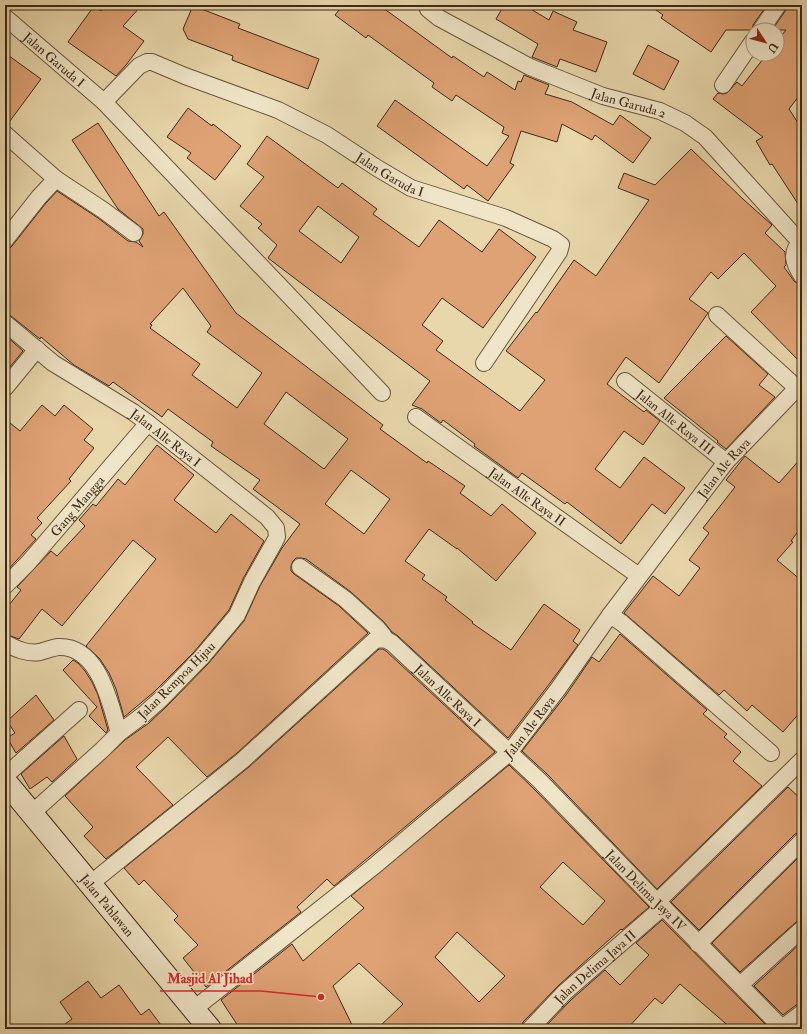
<svg xmlns="http://www.w3.org/2000/svg" width="807" height="1034" viewBox="0 0 807 1034" font-family="'IM FELL Double Pica',serif">
	<style>
		.building { fill: #dfa274; stroke: #3d2816; fill-rule: evenodd }
		.lines { fill: none; stroke-linecap: round; stroke-linejoin: round }
		.street-casing { stroke: #68543b; stroke-width: 18 }
		.secondary-casing { stroke: #3d2816; stroke-width: 24 }
		.street { stroke: #f0e5c8; stroke-width: 16 }
		.secondary { stroke: #f0e5c8; stroke-width: 22 }
		.labels { text-anchor: middle; stroke-width: 3; stroke-linejoin: round; paint-order: stroke }
		.street-label { font-size: 13px; fill: #3d2816; stroke: #f0e5c8 }
		.leader { fill: none; stroke: #d62828; stroke-width: 1.5 }
		.callout-dot { fill: #d62828; stroke: #f0e5c8; stroke-width: 1.5 }
		.callout-label { font-size: 14px; text-anchor: middle; font-weight: bold; fill: #d62828; stroke: #f0e5c8; stroke-width: 3; stroke-linejoin: round; paint-order: stroke }
	</style>
	<rect width="100%" height="100%" fill="#e8d7ab"/>
	<filter id="stains"><feTurbulence type="fractalNoise" baseFrequency=".005" numOctaves="4"/><feColorMatrix values="0 0 0 0 .2 0 0 0 0 .09 0 0 0 0 .02 0 0 0 .5 -.17"/></filter>
	<radialGradient id="worn" r=".72"><stop offset=".6" stop-color="#630" stop-opacity="0"/><stop offset="1" stop-color="#630" stop-opacity=".3"/></radialGradient>
	<g class="building">
		<path d="M106,5H142L123,26L144,41L126,65L116,76L68,42L94,6L101,11Z"/>
		<path d="M343,5H379L452,58L453,56L484,77L487,72L515,90L518,81L521,82L524,75L549,85L545,94L572,102L613,125L620,115L651,138L633,163L595,135L592,140L562,124L557,142L521,131L510,163L514,165L488,201L467,185L464,189L377,126L395,100L487,166L509,136L502,133L504,127L456,95L452,101L432,87L434,83L368,35L366,38L335,15Z"/>
		<path d="M504,5H524L549,20L553,11L577,22L573,30L607,42L596,72L560,59L557,67L532,57L538,44L496,19Z"/>
		<path d="M649,5H767L753,25L752,30H726L711,52L661,18L663,15Z"/>
		<path d="M787,5H802V92L789,109L802,129V210L772,164L770,165L756,141L763,137L713,99L718,93L723,94L727,93L737,82L742,86L767,54H777V41L786,30H772L786,10Z"/>
		<path d="M192,8H199L240,24L238,28L319,59L308,89L232,60L233,56L188,39L183,29Z"/>
		<path d="M648,45L679,61L664,90L633,74Z"/>
		<path d="M5,53L41,79L7,125H5Z"/>
		<path d="M188,108L212,126L213,124L241,146L215,180L187,158L191,153L167,137Z"/>
		<path d="M98,123L159,216L164,212L236,313L383,425L380,429L427,463L428,461L465,486L460,493L491,516L502,504L536,533L496,581L457,548V549L429,529L405,561L425,575L422,579L447,597L445,600L473,622L472,623L511,650L544,604L580,630L573,641L578,645L550,683L508,738L398,636L392,632L384,622L351,592L306,559L301,558H296L293,561L291,566V571L294,574L339,606L368,633L237,753L207,777L168,737L136,767L173,805L106,859L84,836L93,827L65,796L125,740L149,723L167,706L208,664L244,621L260,586L282,548L300,524L253,489L260,480L211,446L213,442L168,409L162,417L113,382L109,386L74,365L41,337L40,339L11,316L5,314V249H9L12,246L46,203L57,191L98,218L128,241L136,242L143,247L139,241L143,234V229L118,209L72,140ZM183,288L211,326L207,332L262,373L237,408L192,375L200,364L150,328L152,325L150,324ZM286,392L348,439L324,469L264,424ZM351,470L390,499L364,534L325,504Z"/>
		<path d="M267,136L338,188L342,183L377,209L373,214L419,247L439,220L482,252L499,229L536,257L483,328L442,298L422,325L443,341L436,350L520,411L545,380L506,351L536,312L537,313L574,260L596,276L649,200L618,188L624,173L655,185L691,149L743,199L772,225L765,233L785,252L786,265L784,267L794,281L802,287V364L751,312L776,286L744,253L718,279L711,272L689,299L708,313L659,383L626,357L607,384L644,412L646,410L660,421L643,445L624,431L595,469L620,488L644,457L685,488L665,514L652,504L621,544L567,502L565,504L522,473L518,478L474,446L475,444L443,420L441,423L422,409L412,405L430,381L268,258L277,245L258,228L262,224L240,206L264,177L247,164ZM318,206L359,237L341,263L299,231Z"/>
		<path d="M5,335L23,351L5,373Z"/>
		<path d="M726,336L768,374L759,385L775,397L726,449L717,442L718,441L664,398Z"/>
		<path d="M42,405L55,416L64,405L93,429L84,440L94,448L69,479L71,481L37,518L42,523L31,535L36,539L5,573V419L20,431Z"/>
		<path d="M157,445L194,475L174,500L216,533L231,514L264,541L244,577L229,610L194,652L154,692L124,717L116,689L109,673L100,659L86,646L156,559L133,540L62,626L42,609L19,639L5,634V610L21,590L17,587L51,551L57,556L85,526L79,520L93,504L96,506L118,479L125,485Z"/>
		<path d="M745,456L779,483L802,457V526L791,541L793,542L777,560L802,581V710L783,732L752,705L747,711L724,690L719,695L624,613L653,576L679,596L700,568L689,560L709,533L703,528L735,487L726,480Z"/>
		<path d="M620,634L707,710L703,714L727,734L724,737L741,752L733,761L762,786L657,889L547,774L522,751L566,695L592,657L599,662Z"/>
		<path d="M379,649H383L386,651L495,752L334,886L327,879L297,907L301,912L206,987L183,958L198,945L174,920L178,916L144,880L139,885L124,868L249,767Z"/>
		<path d="M73,660L78,663L85,671L92,682L98,695L108,730L106,733L89,716L97,707L63,670Z"/>
		<path d="M36,695L54,720L16,753L7,738L15,733L7,721Z"/>
		<path d="M64,736L77,759L52,782L47,777L30,789L21,774Z"/>
		<path d="M509,765L533,788L649,907L622,930L621,929L559,985L523,1022L521,1029H377L403,1004L359,963L333,986L354,1029H240L221,1000L292,944L303,961L364,908L351,896ZM563,862L605,901L583,925L540,887ZM457,932L505,976L479,1002L435,957Z"/>
		<path d="M788,787L802,800V832L795,834L699,930L671,902Z"/>
		<path d="M802,854V920L796,922L740,972L712,943Z"/>
		<path d="M662,920L770,1029H732L680,984L662,1004L655,998L627,1029H543L572,999L605,970L620,985L649,955L636,943Z"/>
		<path d="M802,942V1004L796,1005L783,1015L754,986Z"/>
		<path d="M88,981L101,998L119,985L141,1015L149,1009L164,1029H58L72,1019L60,1002Z"/>
	</g>
	<g class="lines">
		<defs>
			<g id="street">
				<path id="s1" d="M427,5L428,9L439,18L530,67L603,96L660,111L685,123L705,137L800,242"/>
				<path id="s2" d="M5,17L104,102"/>
				<path d="M761,30L778,5"/>
				<path d="M723,85L753,41"/>
				<path d="M5,134L56,179"/>
				<path d="M5,240L39,197L56,179L103,210L134,233"/>
				<path d="M802,241C789,252 794,264 802,276"/>
				<path d="M717,315L797,388"/>
				<path id="s3" d="M5,323L53,363L133,412L148,423L267,517L276,528L277,537L275,541L252,582L237,615L228,626L201,658L161,699L143,715L119,733L102,750L32,813"/>
				<path id="s4" d="M625,381L726,462"/>
				<path d="M5,388L37,349"/>
				<path id="s5" d="M382,393L104,102L139,66L147,62H152L185,76L278,110L327,135L377,168L411,188L506,218L553,239L561,245L559,252L484,363"/>
				<path id="s6" d="M416,417L639,576"/>
				<path d="M300,567L345,599L378,629L383,635L385,639"/>
				<path id="s7" d="M5,586L28,563L148,423"/>
				<path d="M610,615L622,623L771,753"/>
				<path d="M5,643C16,649 27,654 40,652C46,650 52,648 58,647C99,645 110,703 119,733"/>
				<path d="M5,776L79,710"/>
				<path id="s8" d="M90,884L243,760L375,640L385,639L392,643L540,781L657,902L663,907L783,1029"/>
				<path d="M657,902L802,760"/>
				<path d="M698,944L802,841"/>
				<path d="M740,985L802,929"/>
				<path id="s9" d="M194,1009L373,867L509,753L558,689L610,615L726,462L802,383"/>
				<path d="M782,1028L802,1013"/>
				<path id="s10" d="M530,1029L565,992L663,907"/>
			</g>
			<g id="secondary">
				<path id="s11" d="M5,781L210,1029"/>
			</g>
		</defs>
		<use href="#street" class="street-casing"/>
		<use href="#secondary" class="secondary-casing"/>
		<use href="#street" class="street"/>
		<use href="#secondary" class="secondary"/>
	</g>
	<g class="labels">
		<g class="street-label">
			<text dy="5" stroke="none"><textPath href="#s2" startOffset="65">Jalan Garuda I</textPath></text>
			<text dy="5" stroke="none"><textPath href="#s1" startOffset="227">Jalan Garuda 2</textPath></text>
			<text dy="5" stroke="none"><textPath href="#s5" startOffset="731">Jalan Garuda I</textPath></text>
			<text dy="5" stroke="none"><textPath href="#s4" startOffset="65">Jalan Alle Raya III</textPath></text>
			<text dy="5" stroke="none"><textPath href="#s3" startOffset="198">Jalan Alle Raya I</textPath></text>
			<text dy="5" stroke="none"><textPath href="#s9" startOffset="763">Jalan Ale Raya</textPath></text>
			<text dy="5" stroke="none"><textPath href="#s6" startOffset="137">Jalan Alle Raya II</textPath></text>
			<text dy="5" stroke="none"><textPath href="#s7" startOffset="108">Gang Mangga</textPath></text>
			<text transform="translate(176 680) rotate(-45)" y="5">Jalan Rempoa Hijau</text>
			<text dy="5" stroke="none"><textPath href="#s8" startOffset="470">Jalan Alle Raya I</textPath></text>
			<text dy="5" stroke="none"><textPath href="#s9" startOffset="439">Jalan Ale Raya</textPath></text>
			<text dy="5" stroke="none"><textPath href="#s8" startOffset="748">Jalan Delima Jaya IV</textPath></text>
			<text dy="5" stroke="none"><textPath href="#s11" startOffset="161">Jalan Pahlawan</textPath></text>
			<text dy="5" stroke="none"><textPath href="#s10" startOffset="90">Jalan Delima Jaya II</textPath></text>
		</g>
	</g>
	<path class="leader" d="M321 997L261 991H160"/>
	<circle class="callout-dot" cx="321" cy="997" r="4"/>
	<g class="callout-label">
		<text x="210" y="983">Masjid Al Jihad</text>
	</g>
	<rect width="807" height="1034" fill="none" stroke="#e8d7ab" stroke-width="20"/>
	<rect x="6" y="6" width="795" height="1022" fill="none" stroke="#3d2816" stroke-width="2"/>
	<rect x="10" y="10" width="787" height="1014" fill="none" stroke="#3d2816"/>
	<g transform="translate(765 42) rotate(126)"><circle r="19" fill="#f0e5c8" stroke="#a89981"/>
	<path d="M0-3L7 15L0 10L-7 15Z" fill="#8f2418"/>
	<text y="-6" font-size="11" font-weight="bold" text-anchor="middle" fill="#3d2816">U</text>
	</g>
	<rect width="100%" height="100%" filter="url(#stains)"/>
	<rect width="100%" height="100%" fill="url(#worn)"/>
</svg>
